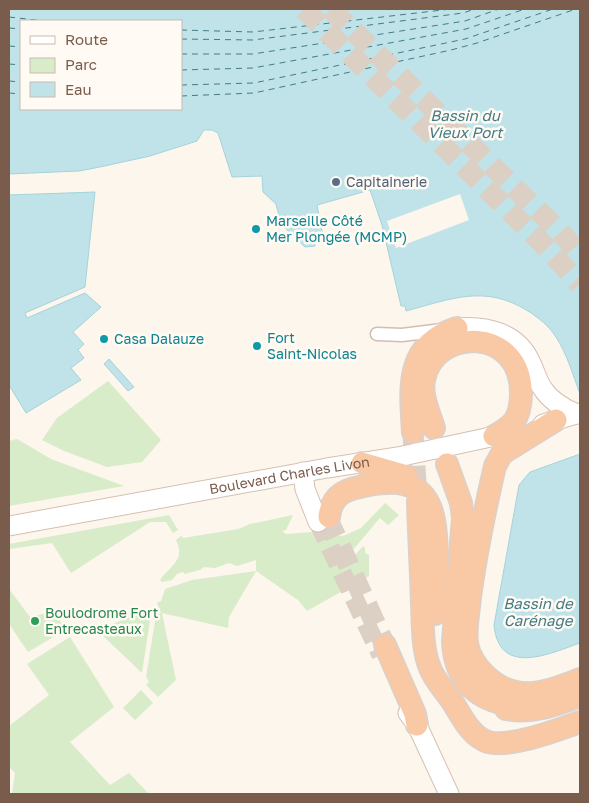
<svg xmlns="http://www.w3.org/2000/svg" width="589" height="803" viewBox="0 0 589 803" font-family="'Golos Text',sans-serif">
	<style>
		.green { fill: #d8ecc9 }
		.water { fill: #bfe3e8; stroke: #a5d3da; fill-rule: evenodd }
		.pier { fill: #fdf6ec }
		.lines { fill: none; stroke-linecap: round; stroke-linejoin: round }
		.ferry { stroke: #437c86; stroke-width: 1; stroke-dasharray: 6 5; stroke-linecap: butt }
		.secondary-tunnel { stroke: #dcd0c4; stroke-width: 19; stroke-dasharray: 19 9; stroke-linecap: butt }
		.trunk-tunnel { stroke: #dcd0c4; stroke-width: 21; stroke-dasharray: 21 11; stroke-linecap: butt }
		.minor-casing { stroke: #d1beb0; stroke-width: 15 }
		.secondary-casing { stroke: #d6c0b0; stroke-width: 21 }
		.trunk-casing { stroke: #dad1cd; stroke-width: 24 }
		.minor { stroke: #fff; stroke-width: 12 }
		.secondary { stroke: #fff; stroke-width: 19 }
		.trunk { stroke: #f9c8a4; stroke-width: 21 }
		.service-dot { fill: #5c6f8a; stroke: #fffaf3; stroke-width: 2 }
		.culture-dot { fill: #0f9aa8; stroke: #fffaf3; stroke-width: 2 }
		.leisure-dot { fill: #2e9e5b; stroke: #fffaf3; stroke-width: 2 }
		.labels { text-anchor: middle; stroke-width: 5; stroke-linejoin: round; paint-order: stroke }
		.service-label { font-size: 14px; fill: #4e5e75; stroke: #fffaf3; text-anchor: start }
		.culture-label { font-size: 14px; fill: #0d838f; stroke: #fffaf3; text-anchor: start }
		.street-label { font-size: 14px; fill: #7a5c4d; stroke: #fffaf3 }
		.leisure-label { font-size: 14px; fill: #27864d; stroke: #fffaf3; text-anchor: start }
		.water-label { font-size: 15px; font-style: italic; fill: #437c86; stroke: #fffaf3 }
	</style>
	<rect width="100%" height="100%" fill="#fdf6ec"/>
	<g class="green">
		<path d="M108,381L161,440L142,462L107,467L64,451L42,440L57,418Z"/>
		<path d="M17,439L51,459L124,486L9,506V441Z"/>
		<path d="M385,503L399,515L388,525L380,518L341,564L344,567L363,546L365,548V553L369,555V576L307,611L298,600L256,571L229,617L228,628L162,613L176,680L158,697L146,685L149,682L146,677L156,615L161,613L157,603L161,601L165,589L192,580L256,571V560L237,566L229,563L215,568L204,567L200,570L185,574L183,572L177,574L172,580L162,582L160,580C170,566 186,560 176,540L181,536L183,538L238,529L250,524L293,515L286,530L282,531L286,534L313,532L343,536L361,528Z"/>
		<path d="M169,515L178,530L173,533L166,522H150L71,573L52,543L9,549V544Z"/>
		<path d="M9,589L30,617L55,611L65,630L28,652L9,624Z"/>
		<path d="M152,607L154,612L151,614L142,673L99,632L101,629Z"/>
		<path d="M70,637L114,707L70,742L110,785L129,773L149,794H12L15,773L9,767V726L49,695L27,664Z"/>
		<path d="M141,690L153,703L135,720L123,708Z"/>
	</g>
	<g class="water">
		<path d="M9,9H580V394C573,375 567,354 556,337C549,326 539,318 528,311C485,284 451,299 406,311L405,306H401L382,225L370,190L317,205L323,236L314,238L315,246L305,247L281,224L276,204L263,192L262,176L232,177L218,133L212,130H204L197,141L150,156L100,167L79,171L9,174ZM21,21H181V109H21Z"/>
		<path d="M95,192L85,287L25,313L27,318L85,293L101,307L73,332L84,344L78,350L84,358L71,368L81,380L26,413L9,385V195Z"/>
		<path d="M109,359L134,387L128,391L104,364Z"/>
		<path d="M580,454V643C551,653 499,678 494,625L519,485L530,472Z"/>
	</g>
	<path class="pier" d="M460,194L469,220L396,248L387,221Z"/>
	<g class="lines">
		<g class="ferry">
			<path d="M9,17L44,21"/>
			<path d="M9,28L21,29"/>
			<path d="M181,30L253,32L451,9"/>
			<path d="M181,39L253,40L463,13L475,9"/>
			<path d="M9,46L21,47"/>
			<path d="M181,54H253L465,21L499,9"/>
			<path d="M9,64L21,65"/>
			<path d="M181,70L253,68L466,29L525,9"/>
			<path d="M9,81L21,82"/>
			<path d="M181,85L254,83L465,39L553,9"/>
			<path d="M9,93L21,94"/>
			<path d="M181,96L254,93L451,50L477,43L576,9"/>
		</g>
		<path class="secondary-tunnel" d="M318,522L381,655"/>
		<g class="trunk-tunnel">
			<path d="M304,9L543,244L580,284"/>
			<path d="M331,9L560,232L580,254"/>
			<path d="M413,434L417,499"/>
			<path d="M329,517L330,524L385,645"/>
		</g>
		<defs>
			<path id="minor" d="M377,334L402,335L442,330"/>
			<g id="secondary">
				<path d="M457,328C486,325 517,333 530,361C535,370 537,381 543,389C550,400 565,409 577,414"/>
				<path d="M543,424L580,413"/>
				<path d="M303,472L305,489L318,522"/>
				<path id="s1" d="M9,526L327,468L398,457L509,433"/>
				<path d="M408,713L417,725L449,794"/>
			</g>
			<g id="trunk">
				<path d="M556,420L506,451L501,455L495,466C485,509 476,553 470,597C469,612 465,628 467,643C469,656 476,666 485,675C515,704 546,693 580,679"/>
				<path d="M434,428C429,412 421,396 424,380C434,326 523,326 521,395C520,419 514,425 494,436"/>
				<path d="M413,432C410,386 405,345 457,328"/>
				<path d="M362,463L407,476"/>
				<path d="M447,464L461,503L463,518L453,641C454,681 480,705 521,705"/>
				<path d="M418,502C419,536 421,570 422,604C423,625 422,649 430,668C435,682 448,693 455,706C463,719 472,737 488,742C511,748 557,730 580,722"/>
				<path d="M329,517C332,492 348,489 369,485C393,481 417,480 429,504C441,527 436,587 435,614"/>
				<path d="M385,645L415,714L417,725"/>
				<path d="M506,709C532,714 556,705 580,696"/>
			</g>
		</defs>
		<use href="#minor" class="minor-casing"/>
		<use href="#secondary" class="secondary-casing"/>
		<use href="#trunk" class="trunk-casing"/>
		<use href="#minor" class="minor"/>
		<use href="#secondary" class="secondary"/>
		<use href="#trunk" class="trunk"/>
	</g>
	<circle class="service-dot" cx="336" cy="182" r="5"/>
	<g class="culture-dot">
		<circle cx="256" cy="229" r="5"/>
		<circle cx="104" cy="339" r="5"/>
		<circle cx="257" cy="346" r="5"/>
	</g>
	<circle class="leisure-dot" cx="35" cy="621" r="5"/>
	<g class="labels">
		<g class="service-label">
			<text x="346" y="187">Capitainerie</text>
		</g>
		<g class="culture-label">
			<text x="266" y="226">Marseille Côté<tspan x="266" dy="16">Mer Plongée (MCMP)</tspan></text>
			<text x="267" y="343">Fort<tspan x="267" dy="16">Saint-Nicolas</tspan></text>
			<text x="114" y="344">Casa Dalauze</text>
		</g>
		<g class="street-label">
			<text dy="5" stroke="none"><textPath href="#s1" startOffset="285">Boulevard Charles Livon</textPath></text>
		</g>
		<g class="leisure-label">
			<text x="45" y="618">Boulodrome Fort<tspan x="45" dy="16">Entrecasteaux</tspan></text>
		</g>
		<g class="water-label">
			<text x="465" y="121">Bassin du<tspan x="465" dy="17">Vieux Port</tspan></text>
			<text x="538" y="609">Bassin de<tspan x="538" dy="17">Carénage</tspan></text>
		</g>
	</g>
	<rect width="589" height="803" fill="none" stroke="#7a5c4d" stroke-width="20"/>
	<rect x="20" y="20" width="162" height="90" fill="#fffaf3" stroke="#cabbb1"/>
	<rect x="30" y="36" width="25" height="8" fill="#ffffff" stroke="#cabbb1"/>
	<text x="65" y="45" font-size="15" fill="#7a5c4d">Route</text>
	<rect x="30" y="58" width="25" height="15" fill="#d8ecc9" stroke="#cabbb1"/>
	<text x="65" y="70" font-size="15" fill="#7a5c4d">Parc</text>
	<rect x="30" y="82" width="25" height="15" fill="#bfe3e8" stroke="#cabbb1"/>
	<text x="65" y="95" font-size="15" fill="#7a5c4d">Eau</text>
</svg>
